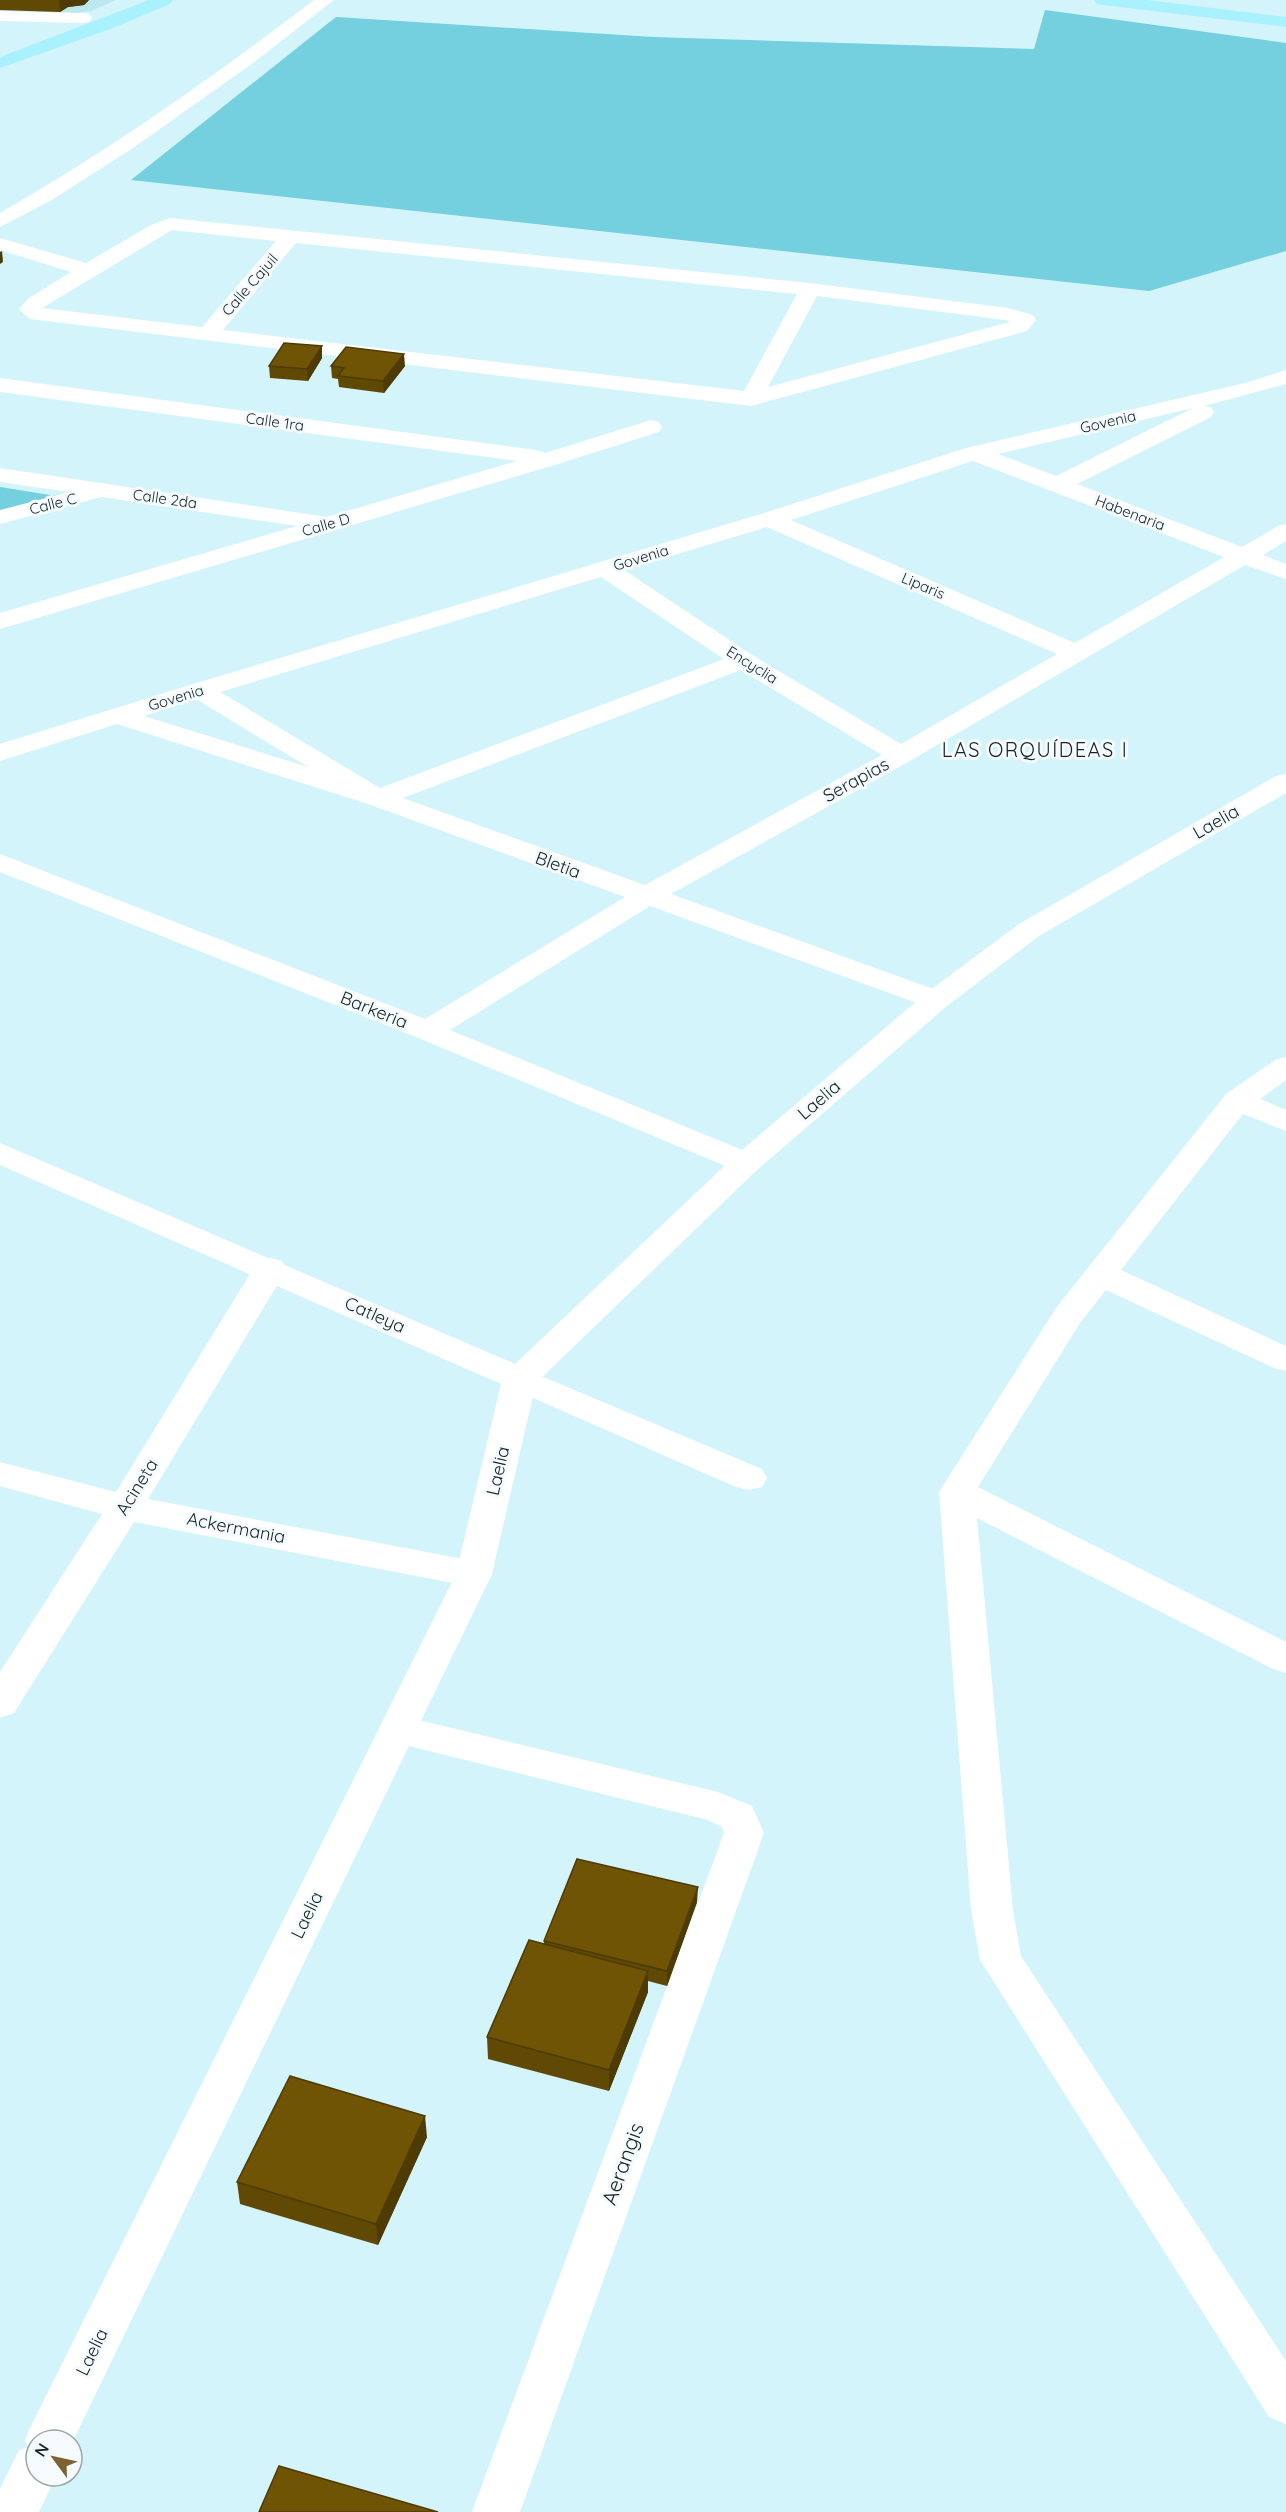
<svg xmlns="http://www.w3.org/2000/svg" width="1286" height="2512" viewBox="0 0 1286 2512" font-family="Quicksand,sans-serif">
	<style>
		.built { fill: #bee8f0 }
		.green { fill: #74cfdf }
		.lines { fill: none; stroke-linecap: round; stroke-linejoin: round }
		.street { fill: #fff; fill-rule: evenodd }
		.secondary { fill: #fff; fill-rule: evenodd }
		.primary { fill: #a9f1fd; fill-rule: evenodd }
		.wall { fill: #604805 }
		.shaded-wall { fill: #4e3b04 }
		.building { fill: #705406; stroke: #4e3b04; stroke-width: 1.5 }
		.labels { text-anchor: middle; stroke-width: 6; stroke-linejoin: round; paint-order: stroke }
		.far-street-label { font-size: 15px; fill: #172326; stroke: #f5fbfd }
		.street-label { font-size: 18px; fill: #172326; stroke: #f5fbfd }
		.neighbourhood-label { font-size: 20px; letter-spacing: 1.5px; fill: #172326; stroke: #f5fbfd }
		.near-street-label { font-size: 21px; fill: #172326; stroke: #f5fbfd }
	</style>
	<rect width="100%" height="100%" fill="#d2f4fa"/>
	<path class="built" d="M0,0H116L91,11L66,15L0,12Z"/>
	<g class="green">
		<path d="M1045,10L1286,43V251L1149,291L131,180L336,17L653,37L1034,49Z"/>
		<path d="M0,487L56,496L0,511Z"/>
	</g>
	<g class="lines">
		<g class="street">
			<path d="M170,218L810,283L1008,308L1033,315L1036,320L1027,331L751,406L38,320L30,319L19,309L29,298L71,272L0,250V238L86,263L151,225ZM172,230L276,241L202,327L42,308ZM296,243L797,294L744,391L223,330ZM817,296L1005,320L1010,322L768,387Z"/>
			<path d="M1286,370V384L1204,406L1211,407L1214,412L1211,417L1077,484L1242,547L1278,526L1286,524V541L1263,555L1286,564V579L1245,565L910,761L671,894L947,994L951,1000L947,1006L936,1009L925,1006L650,906L450,1030L757,1156L762,1163L757,1170L746,1173L735,1170L416,1037L0,872V854L425,1019L625,897L368,804L117,724L0,761V744L190,685L761,514L966,448L1245,383ZM1193,408L1056,476L998,454ZM973,461L1224,557L1075,643L791,520ZM767,527L1057,654L901,744L752,655L624,570ZM601,577L724,659L380,788L220,692ZM741,670L882,755L645,885L403,798ZM196,699L308,767L144,716Z"/>
			<path d="M0,378L536,450L545,453L651,420L659,422L662,427L659,432L558,464L0,629V613L297,526L101,497L0,524V510L70,492L0,482V468L327,517L517,461L0,392Z"/>
			<path d="M1286,1057V1080L1260,1099L1286,1110V1131L1243,1114L1121,1270L1286,1346V1371L1274,1368L1106,1290L1080,1323L978,1487L1286,1642V1673L1273,1669L977,1518L1013,1910L1021,1956L1286,2361V2424L1269,2417L980,1960L971,1910L939,1492L1056,1308L1226,1094L1275,1060Z"/>
			<path d="M270,1258L282,1261L287,1269L148,1499L474,1561L487,1565L492,1574L487,1583L474,1587L134,1522L14,1713L0,1718V1672L102,1514L0,1486V1462L116,1492L258,1261Z"/>
			<path d="M520,1367L762,1469L767,1478L762,1487L749,1490L736,1487L508,1387L503,1379L508,1371Z"/>
			<path d="M398,1715L718,1792L752,1806L764,1833L520,2512H472L724,1833L722,1827L708,1820L384,1740L379,1730L384,1720Z"/>
		</g>
		<g class="secondary">
			<path d="M314,0H334L253,63L133,148L50,201L0,227V213C110,150 213,77 314,0Z"/>
			<path d="M0,11L83,13L89,14L92,18L89,22L83,23L0,21Z"/>
			<path d="M1286,774V793L1039,936L947,1006L757,1170L536,1383L492,1574L72,2443V2440H36V2476H56L39,2512H0V2489L19,2450L28,2447L25,2440L32,2424L456,1574L501,1384L0,1165V1143L515,1364L735,1156L925,994L1019,924L1276,776Z"/>
		</g>
		<g class="primary">
			<path d="M149,0H173L170,4L113,28L0,68V57Z"/>
			<path d="M1094,0H1146L1286,17V27L1103,5L1097,4Z"/>
		</g>
	</g>
	<g class="wall">
		<path d="M0,0H89L84,5L68,7L60,12L0,10Z"/>
		<path d="M322,346V358L308,381L270,378L269,366Z"/>
		<path d="M331,366H405L384,393L339,387L338,379L332,378Z"/>
		<path d="M697,1902L667,1986L648,1981V1992L609,2091L488,2059L487,2037L544,1944V1941Z"/>
		<path d="M427,2137L378,2245L240,2204L237,2182Z"/>
	</g>
	<g class="shaded-wall">
		<path d="M59,0H89L84,5L68,7L60,12Z"/>
		<path d="M2,251L3,262L0,264V252Z"/>
		<path d="M322,346V358L308,381L307,369Z"/>
		<path d="M404,354L405,366L384,393L383,381Z"/>
		<path d="M698,1887L697,1902L667,1986V1971Z"/>
		<path d="M648,1971V1992L609,2091V2070Z"/>
		<path d="M425,2116L427,2137L378,2245L376,2224Z"/>
	</g>
	<g class="building">
		<path d="M284,343L322,346L307,369L269,366Z"/>
		<path d="M346,347L404,354L383,381L338,376L344,368L331,366Z"/>
		<path d="M577,1859L698,1887L667,1971L544,1941Z"/>
		<path d="M529,1940L648,1971L609,2070L487,2037Z"/>
		<path d="M290,2076L425,2116L376,2224L237,2182Z"/>
		<path d="M279,2466L438,2512H259Z"/>
	</g>
	<g class="labels">
		<g class="far-street-label">
			<text transform="translate(250 285) rotate(-49)" y="5">Calle Cajuil</text>
			<text transform="translate(275 422) rotate(8)" y="5">Calle 1ra</text>
			<text transform="translate(1108 422) rotate(-13)" y="5">Govenia</text>
			<text transform="translate(165 499) rotate(8)" y="5">Calle 2da</text>
			<text transform="translate(53 504) rotate(-14)" y="5">Calle C</text>
			<text transform="translate(1130 513) rotate(21)" y="5">Habenaria</text>
			<text transform="translate(326 525) rotate(-16)" y="5">Calle D</text>
			<text transform="translate(641 558) rotate(-17)" y="5">Govenia</text>
			<text transform="translate(923 586) rotate(23)" y="5">Liparis</text>
			<text transform="translate(752 665) rotate(32)" y="5">Encyclia</text>
			<text transform="translate(176 698) rotate(-17)" y="5">Govenia</text>
		</g>
		<g class="street-label">
			<text transform="translate(856 780) rotate(-29)" y="6">Serapias</text>
			<text transform="translate(1216 822) rotate(-30)" y="6">Laelia</text>
			<text transform="translate(558 865) rotate(20)" y="6">Bletia</text>
			<text transform="translate(374 1010) rotate(22)" y="6">Barkeria</text>
			<text transform="translate(819 1100) rotate(-41)" y="6">Laelia</text>
			<text transform="translate(375 1315) rotate(24)" y="6">Catleya</text>
			<text transform="translate(498 1471) rotate(-77)" y="6">Laelia</text>
			<text transform="translate(137 1487) rotate(-58)" y="6">Acineta</text>
			<text transform="translate(236 1528) rotate(11)" y="6">Ackermania</text>
			<text transform="translate(307 1915) rotate(-64)" y="6">Laelia</text>
			<text transform="translate(92 2352) rotate(-64)" y="6">Laelia</text>
		</g>
		<g class="neighbourhood-label">
			<text x="1035" y="757">LAS ORQUÍDEAS I</text>
		</g>
		<g class="near-street-label">
			<text transform="translate(623 2164) rotate(-70)" y="7">Aerangis</text>
		</g>
	</g>
	<g transform="translate(54 2458) rotate(303)"><circle r="28" fill="#f5fbfd" stroke="#9ca5a7" stroke-width="1.5"/>
	<path d="M0-4.5L10 22L0 15L-10 22Z" fill="#7a6433"/>
	<text y="-9" font-size="16" font-weight="bold" text-anchor="middle" fill="#172326">N</text>
	</g>
</svg>
